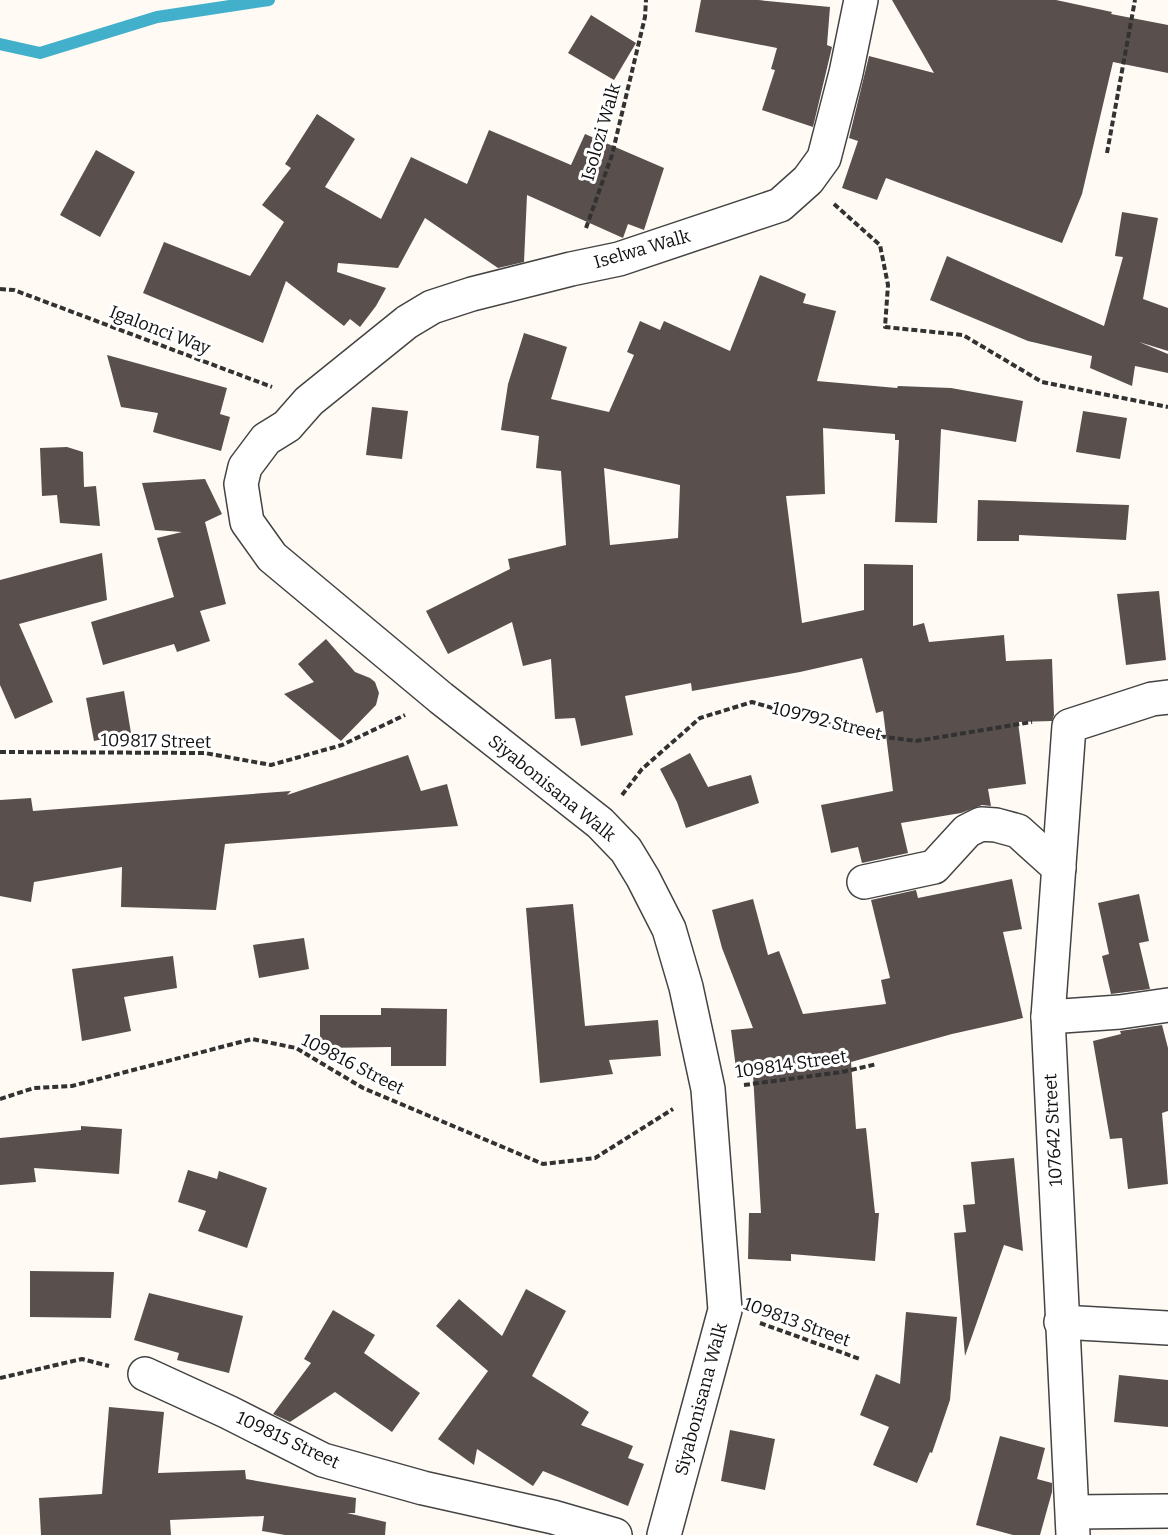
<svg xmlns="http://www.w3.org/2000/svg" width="1168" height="1535" viewBox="0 0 1168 1535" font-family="Bitter,serif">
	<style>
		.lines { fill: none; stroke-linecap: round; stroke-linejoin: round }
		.stream { stroke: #42b0cb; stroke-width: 12 }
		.building { fill: #594f4d; fill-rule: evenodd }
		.minor-casing { stroke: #434343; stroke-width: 36 }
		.path { stroke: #323232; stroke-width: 4; stroke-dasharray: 6 3; stroke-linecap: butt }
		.minor { stroke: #fff; stroke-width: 33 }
		.labels { text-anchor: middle; stroke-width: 6; stroke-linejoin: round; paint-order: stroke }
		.street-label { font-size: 18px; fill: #101010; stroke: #fff }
	</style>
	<rect width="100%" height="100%" fill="#fffbf4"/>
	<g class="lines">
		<path class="stream" d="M0,44L40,53L157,17L269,0"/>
	</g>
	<g class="building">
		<path d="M701,0H758L830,7L827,45L832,47L813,127L762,110L775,70L771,69L777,48L695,32Z"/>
		<path d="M892,0H1056L1112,12L1111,14L1168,25V73L1113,62L1082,194L1062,243L886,178L877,200L842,188L858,141L849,138L869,56L934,73Z"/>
		<path d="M591,15L636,43L614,80L568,53Z"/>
		<path d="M317,114L355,139L325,187L381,219L411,157L467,184L489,130L571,165L585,134L664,168L644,230L628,224L623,238L527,195L524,262L498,268L425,218L398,268L338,263L337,272L386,288L376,306L360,327L350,319L344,326L286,281L263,343L143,293L164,242L250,276L284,222L262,205L291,168L285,164Z"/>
		<path d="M96,150L135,172L100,237L60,215Z"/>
		<path d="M1122,212L1158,218L1143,299L1168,308V351L1139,342L1168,354V373L1135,366L1132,386L1090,368L1092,356L1028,341L930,300L947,256L1104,326L1123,257L1115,256Z"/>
		<path d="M760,275L806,294L803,303L836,311L817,381L897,388L898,386L951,388L1023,401L1016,442L941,429L937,523L895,522L899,440H895V434L823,428L825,494L786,496L802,623L864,610V564L913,565V626L924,623L929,642L1004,635L1006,661L1052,659L1054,715L1052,721L1018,722L1026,784L988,789L991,806L982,805L961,813L901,823L908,853L862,863L858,847L831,853L821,805L893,791L883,711L876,713L862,658L800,672L692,691L691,683L625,696L633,735L581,746L575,718L555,719L551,659L523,666L512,622L448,654L426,611L510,569L508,559L566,545L561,471L536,468L539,436L501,430L508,384L524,333L567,347L551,399L609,412L634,355L627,352L640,321L660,330L664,321L730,351ZM604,468L680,485L678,538L610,545Z"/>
		<path d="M107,355L227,388L220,414L230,417L221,451L153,432L158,413L121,407Z"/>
		<path d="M372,407L408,411L402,459L366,455Z"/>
		<path d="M1083,411L1127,418L1120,459L1076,452Z"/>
		<path d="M67,447L83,452L84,487L96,486L100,526L60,523L57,495L42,496L40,448Z"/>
		<path d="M205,479L222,514L205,522L226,604L200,611L210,641L177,652L174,644L103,665L91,622L174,597L157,538L182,532L155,530L142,483Z"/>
		<path d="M978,500L1129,505L1126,540L1019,535V541H977Z"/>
		<path d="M102,553L107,600L19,624L53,702L15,719L0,685V580Z"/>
		<path d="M1159,591L1166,660L1126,665L1117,594Z"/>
		<path d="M326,639L355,672L370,678L375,682L379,693L376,705L341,741L284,694L314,682L298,664Z"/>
		<path d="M124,691L131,733L94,741L86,698Z"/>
		<path d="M690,753L708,787L751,775L759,803L686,828L677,802L660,769Z"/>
		<path d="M408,755L421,791L447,784L458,826L225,844L216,910L121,907L122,867L34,882L31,902L0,896V800L31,798L33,811L291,791L287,795Z"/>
		<path d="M1012,879L1022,929L1003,932L1023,1018L952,1034L851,1062L856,1129L866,1128L875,1213H879L875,1261L791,1254V1261L748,1259L749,1213H761L753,1074L737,1076L731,1030L753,1028L722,948L712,910L753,899L768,955L779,951L803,1014L886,1004L881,980L890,978L871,900L916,890L918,898Z"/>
		<path d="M1139,894L1149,941L1139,943L1150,989L1111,994L1102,956L1109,954L1098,903Z"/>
		<path d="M573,904L585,1026L658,1020L661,1056L609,1060L613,1074L540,1083L526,908Z"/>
		<path d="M304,938L309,969L259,978L253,945Z"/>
		<path d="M173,956L177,988L124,997L131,1031L82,1041L72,969Z"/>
		<path d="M381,1008L447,1009L446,1066H391V1047L320,1048V1015H381Z"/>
		<path d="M1162,1025L1168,1048V1111L1162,1113L1168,1184L1128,1189L1122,1138L1110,1139L1093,1041L1121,1034L1120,1031Z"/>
		<path d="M81,1126L122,1129L119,1174L34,1168L36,1182L0,1185V1138L81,1130Z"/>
		<path d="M1014,1158L1023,1251L1004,1245L965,1356L954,1233L966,1232L963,1205L975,1204L971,1162Z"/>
		<path d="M188,1170L217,1179L219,1171L267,1188L247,1248L198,1231L206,1211L178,1202Z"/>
		<path d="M30,1271L114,1272L111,1318L30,1317Z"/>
		<path d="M526,1289L566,1311L532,1376L589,1412L581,1425L633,1446L628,1458L644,1464L628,1506L543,1471L533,1486L477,1449L474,1465L438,1439L488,1371L436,1326L459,1299L502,1336Z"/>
		<path d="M149,1293L243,1316L229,1373L177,1360L179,1353L134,1340Z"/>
		<path d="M333,1310L375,1335L364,1353L420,1393L392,1432L335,1392L290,1422L273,1414L311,1363L304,1359Z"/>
		<path d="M906,1312L957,1317L950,1400L932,1453L930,1452L917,1483L873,1465L889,1427L860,1415L876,1374L900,1384Z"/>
		<path d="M1119,1375L1168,1380V1427L1114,1422Z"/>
		<path d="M109,1407L164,1412L158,1473L245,1470L246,1479L356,1498L355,1513H347L386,1522L385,1535H285L262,1531L264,1516L170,1520L171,1535H41L39,1498L102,1494Z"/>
		<path d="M730,1430L775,1439L765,1490L721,1481Z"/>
		<path d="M1000,1436L1045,1448L1037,1479L1052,1483V1492L1040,1535H1013L976,1525Z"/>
	</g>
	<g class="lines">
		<defs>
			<g id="minor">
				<path d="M864,882L934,867L967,831L981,824L996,825L1018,831L1059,868"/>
				<path d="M1048,1017L1120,1012L1168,1005"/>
				<path d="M1061,1322L1168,1328"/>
				<path d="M145,1374L228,1412L323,1460L423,1488L553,1517L615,1535"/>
				<path d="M1073,1512L1168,1511"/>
				<path d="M664,1535L725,1310L708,1089L686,987L669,929L643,878L626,850L600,823L441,698L272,557L247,522L241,484L245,467L266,439L287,426L309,401L407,322L432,307L472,294L571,269L619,259L780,205L808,180L824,158L846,73L861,0"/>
				<path d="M1073,1535L1048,1017L1069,726L1152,699L1168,697"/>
			</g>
		</defs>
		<use href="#minor" class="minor-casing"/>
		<g class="path">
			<path d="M1107,153L1135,0"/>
			<path d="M834,204L880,245L888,285L885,327L963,335L1042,382L1168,407"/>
			<path d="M586,228L612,155L645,17L646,0"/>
			<path d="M0,289L14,290L272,387"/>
			<path d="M0,752L205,753L271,765L342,745L405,715"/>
			<path d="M622,795L642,769L700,718L752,702L863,734L916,741L1032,722"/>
			<path d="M744,1085L842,1072L877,1064"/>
			<path d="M0,1099L34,1088L72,1086L252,1039L296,1048L363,1088L543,1164L595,1158L673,1109"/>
			<path d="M760,1323L860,1359"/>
			<path d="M0,1378L82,1359L109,1366"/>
		</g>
		<use href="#minor" class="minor"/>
	</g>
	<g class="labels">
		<g class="street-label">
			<text transform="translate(601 132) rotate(-74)" y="6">Isolozi Walk</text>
			<text transform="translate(642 249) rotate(-16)" y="6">Iselwa Walk</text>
			<text transform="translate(160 330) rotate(21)" y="6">Igalonci Way</text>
			<text transform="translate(827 721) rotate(14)" y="6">109792 Street</text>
			<text transform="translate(156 741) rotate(1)" y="6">109817 Street</text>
			<text transform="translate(552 788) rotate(39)" y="6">Siyabonisana Walk</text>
			<text transform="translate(353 1064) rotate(27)" y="6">109816 Street</text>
			<text transform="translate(791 1064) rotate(-8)" y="6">109814 Street</text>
			<text transform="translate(1053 1130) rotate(-93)" y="6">107642 Street</text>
			<text transform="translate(797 1322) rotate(20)" y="6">109813 Street</text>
			<text transform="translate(701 1399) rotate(-75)" y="6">Siyabonisana Walk</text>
			<text transform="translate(288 1440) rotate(25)" y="6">109815 Street</text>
		</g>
	</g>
</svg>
